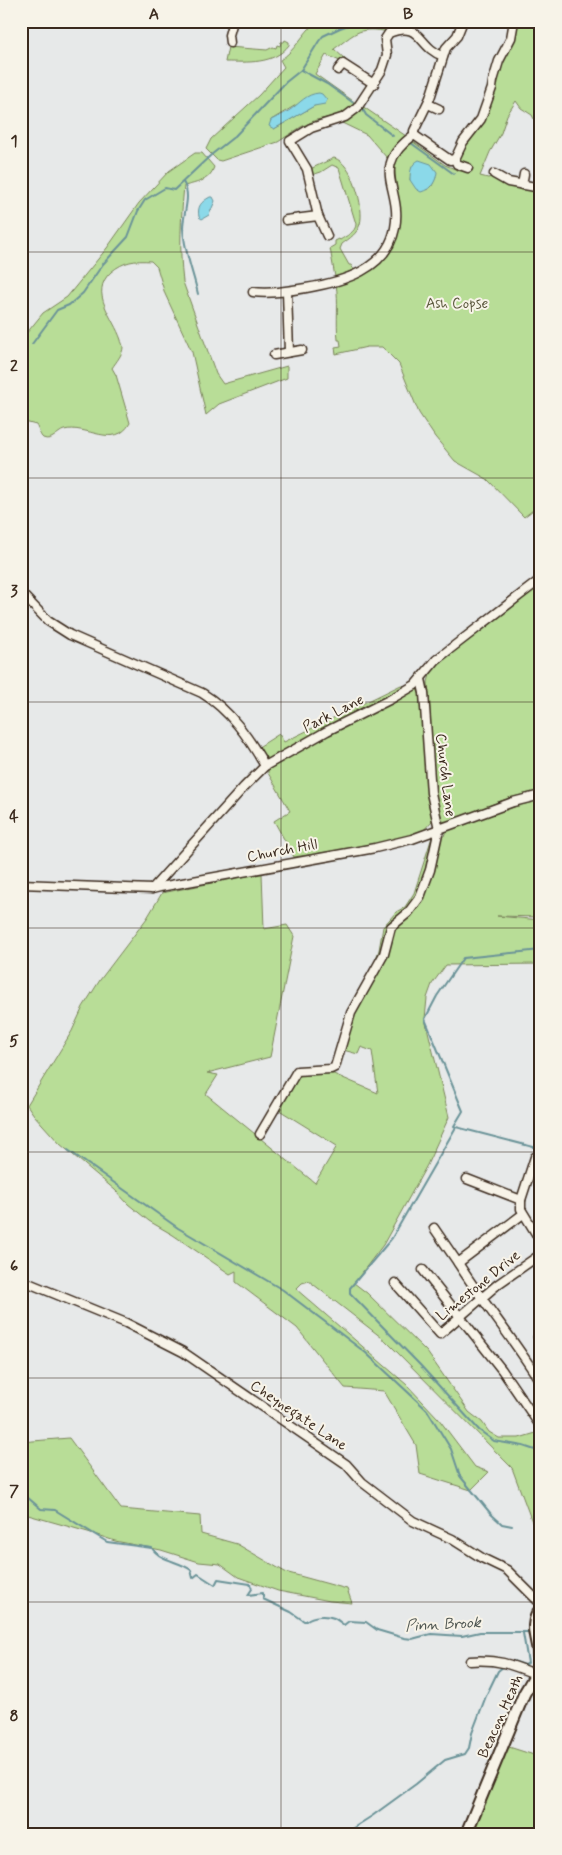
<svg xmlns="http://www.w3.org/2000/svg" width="562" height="1855" viewBox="0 0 562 1855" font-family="Mynerve,sans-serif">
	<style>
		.green { fill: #b8dd97; stroke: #7a845a; fill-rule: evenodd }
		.water { fill: #8bd9e9; stroke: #6b9398 }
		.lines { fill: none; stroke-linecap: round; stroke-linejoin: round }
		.stream { stroke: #6b9398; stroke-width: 2 }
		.minor-casing { stroke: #3b2a1e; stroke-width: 11 }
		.tertiary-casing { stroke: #3b2a1e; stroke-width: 14 }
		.minor { stroke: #f7f3e8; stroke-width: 8 }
		.tertiary { stroke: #f7f3e8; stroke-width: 10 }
		.grid { fill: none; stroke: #3b2a1e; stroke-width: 1; stroke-opacity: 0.55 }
		.labels { text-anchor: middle; stroke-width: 4; stroke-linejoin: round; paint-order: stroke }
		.park-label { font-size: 15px; fill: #5a573c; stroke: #f7f3e8 }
		.street-label { font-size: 15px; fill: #3b2a1e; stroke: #f7f3e8 }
		.water-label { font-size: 16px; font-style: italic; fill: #4f5651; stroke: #f7f3e8 }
		.neatline { fill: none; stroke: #3b2a1e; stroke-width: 2 }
		.grid-label { font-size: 16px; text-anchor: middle; font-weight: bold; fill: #3b2a1e }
	</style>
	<rect width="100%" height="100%" fill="#e7e9e9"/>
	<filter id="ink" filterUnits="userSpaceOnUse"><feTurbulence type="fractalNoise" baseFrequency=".02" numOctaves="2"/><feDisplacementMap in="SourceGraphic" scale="10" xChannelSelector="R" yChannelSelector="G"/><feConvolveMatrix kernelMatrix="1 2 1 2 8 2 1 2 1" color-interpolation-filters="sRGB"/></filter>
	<g filter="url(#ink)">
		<g class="green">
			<path d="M399,21L400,25L388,27L384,31C357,27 355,34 334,49L346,60L340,61L326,55L315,74L356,103L342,115L316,120L301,127L278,142L221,161L217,160L206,149L211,139L259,95L284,67L280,60C295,51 302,34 316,22ZM325,102L314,106L274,129L271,120L296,105Z"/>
			<path d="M516,21H541V133L532,115L521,108L516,101L507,115L501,133L490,152L480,176L488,178L495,176L508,185L541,191V504L524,517L487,479L455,461L435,437L419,413L399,364L382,347H367L336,354L335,347L341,346L340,340H338C336,320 339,302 336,284L354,278L396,238L392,174L393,162L412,141L445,165L460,171L470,166L460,161L459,158L494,83ZM412,167L436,177L432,186L428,190L410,180Z"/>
			<path d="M285,40L289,42V45C274,65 247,62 225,62L228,47L267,50L273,47L276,48L277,45L280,46L281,42H284Z"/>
			<path d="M362,106L406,136L387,158L367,135L342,123L341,121Z"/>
			<path d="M195,153H202L214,167C210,181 196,183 184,186C181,218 179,249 183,282L216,374L223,384L287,366V378L219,404L206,415L192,352L165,294L157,267L151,261C135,260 124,261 111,272C88,293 114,318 121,340C121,342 123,344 123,347C123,354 116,362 112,368L116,375L130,423C115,450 86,424 64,430C57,432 52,442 43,438C40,436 38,428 36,425L21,421V340L43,313L67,297L107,248L139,203L169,171Z"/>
			<path d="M334,158C352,162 365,208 360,224C357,234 350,238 342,244L340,249L349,265H351L354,270L335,277L330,248L335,245V241L339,239L340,240C346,236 356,232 356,224L339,168L332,165L321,172L312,175L310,169Z"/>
			<path d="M541,583V790C524,794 507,798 491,805C476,810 458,824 442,821L435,793L428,682L431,671L439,662Z"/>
			<path d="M401,685L417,689L423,702L432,821L422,832L374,845L294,857L274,821L290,811L268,773V768L257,748L279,734L284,742Z"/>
			<path d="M541,800V917L497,916L541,920V964L446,965L432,984L427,998L425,1019L449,1117L427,1165L383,1245L354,1283L367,1293L427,1352L469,1412L482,1422L489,1432L499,1438H519L536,1433L541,1437V1546L512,1468L386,1341L309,1281L302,1283L296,1289L407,1385L438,1418L475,1467L489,1472L471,1490L420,1474L416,1445L384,1391L345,1388L297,1328L236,1282V1271L230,1274L173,1235L149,1221L128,1204L115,1190L60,1144L34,1115L27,1105L72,1031L83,1007L100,980L147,918L162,893L262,873L264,929L287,925L294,936L270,1057L207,1073L218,1075L206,1094L315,1183L337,1146L276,1108L297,1071L329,1072L378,1093L372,1051L361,1047L358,1054L343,1050L357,1005L353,1000L372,970L379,950L383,927L396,912L405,907L414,893L432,837L444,836L446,831L495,812Z"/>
			<path d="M69,1438L121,1509L200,1516L201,1534L237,1544L285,1572L347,1589L352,1603L330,1601L278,1591L238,1577L220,1564L199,1562L161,1550L115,1541L88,1532L21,1513V1442Z"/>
			<path d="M506,1746L534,1755L541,1754V1834H470Z"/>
		</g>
		<g class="water">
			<path d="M319,93L322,94L327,100L325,104L314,106L274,129L269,126L271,120C277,117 284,114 290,110C300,103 306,94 319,93Z"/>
			<path d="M419,160L431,164L437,172C436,182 431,189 421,192L416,189L410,180C410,171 411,164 419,160Z"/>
			<path d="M210,197H213L215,201L209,215L202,219L199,217C197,206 201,202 210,197Z"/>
		</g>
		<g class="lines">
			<g class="stream">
				<path d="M301,70L327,84L355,104"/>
				<path d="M362,108L366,115L393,136"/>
				<path d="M411,143L454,174"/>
				<path d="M183,182C192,196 183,213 183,228C184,251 193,272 198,294"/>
				<path d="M32,344L57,310L69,305L83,293L103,264L128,237L138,211L145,200L165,188L174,190L211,155L235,136L286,82L301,70L319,41L323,36L340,28L360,21"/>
				<path d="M541,950L463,958L437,996L425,1019L463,1111L454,1126L456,1127L392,1238L350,1288V1293L420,1365L479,1430L494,1441L523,1446L538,1451L541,1455"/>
				<path d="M456,1127L541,1149"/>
				<path d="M68,1150L178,1228L283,1290L366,1353L427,1410L451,1449L460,1476L491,1514L502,1524L512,1526"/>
				<path d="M21,1494L27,1497L41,1509L55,1510L107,1542L152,1548C160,1561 179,1561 191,1570L193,1578L198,1574L215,1585L218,1579L250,1584L252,1589L248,1595L263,1593V1599L291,1612L304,1621H306C313,1615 326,1615 334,1618C338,1620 341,1623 344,1625L349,1621L366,1622L377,1630L404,1638L412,1639L431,1634L462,1636L480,1632H531"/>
				<path d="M511,1662L513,1661L525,1665L528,1663L523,1633"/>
				<path d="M302,1834L330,1828L350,1830L372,1816L416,1784L445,1760L465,1754L469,1748L472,1733L486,1696L498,1671L504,1666"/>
			</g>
			<defs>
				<g id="minor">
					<path d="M230,43L229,35L233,21"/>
					<path d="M338,70L343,64L374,84"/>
					<path d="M428,104L439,109"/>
					<path d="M455,159L450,160L414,135V131L430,98L446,48L457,36L463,21"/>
					<path d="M455,159L463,142L481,119L492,88L493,81L499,61L511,38L514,21"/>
					<path d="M455,159L457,164L468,168"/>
					<path d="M494,174L508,182L541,188"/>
					<path d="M522,185L524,174"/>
					<path d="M286,220L318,216"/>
					<path d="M327,236L318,216L307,169L290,141L311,128L345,117L357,108L382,70L387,55L385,39L389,33C422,20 417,47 443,56"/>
					<path d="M253,292C271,294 288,291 306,288C342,282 387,270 395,228C403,188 368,168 414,135"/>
					<path d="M287,292L289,352"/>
					<path d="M274,355L302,350"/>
					<path d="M21,593L48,621L70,635L202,693C230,710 249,738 265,766"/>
					<path d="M21,884L152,889L160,887L375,848L412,839L513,802L541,795"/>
					<path d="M152,889L244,787L265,766L327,731L391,699L415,685L436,660L450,649L541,579"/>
					<path d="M260,1134L297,1071L331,1069L335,1067L351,1013L384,954L391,927L408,913L420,897L430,870L439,829L431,793L424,693L421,679"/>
					<path d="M535,1157L521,1200V1209L541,1242"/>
					<path d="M467,1179L521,1200"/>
					<path d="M434,1228L458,1263L523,1214"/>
					<path d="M458,1263C484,1304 515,1341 541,1383"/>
					<path d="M423,1270L502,1370L541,1427"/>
					<path d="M21,1280L126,1323L183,1352L346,1464L362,1482L413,1521L452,1539L482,1558L507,1570L541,1604"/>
					<path d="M395,1283L440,1334L498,1284L541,1254"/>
					<path d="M538,1337L541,1335"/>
					<path d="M470,1661C497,1659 510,1664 535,1674"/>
				</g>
				<path id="tertiary" d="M466,1834L524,1694C529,1685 536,1676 538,1665C542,1644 525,1628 541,1608"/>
			</defs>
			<use href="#minor" class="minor-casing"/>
			<use href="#tertiary" class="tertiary-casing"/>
			<use href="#minor" class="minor"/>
			<use href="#tertiary" class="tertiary"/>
		</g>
	</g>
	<path class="grid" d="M281,21V1834M21,252H541M21,478H541M21,702H541M21,928H541M21,1152H541M21,1378H541M21,1602H541"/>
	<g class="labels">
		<g class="park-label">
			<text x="457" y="308">Ash Copse</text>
		</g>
		<g class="street-label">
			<text transform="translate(333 713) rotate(-27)" y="5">Park Lane</text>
			<text transform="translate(446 775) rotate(83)" y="5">Church Lane</text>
			<text transform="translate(282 850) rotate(-11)" y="5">Church Hill</text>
			<text transform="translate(478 1285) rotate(-39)" y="5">Limestone Drive</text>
			<text transform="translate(299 1415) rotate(34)" y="5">Cheynegate Lane</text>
			<text transform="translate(500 1716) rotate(-66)" y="5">Beacon Heath</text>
		</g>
		<g class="water-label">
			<text transform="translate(443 1623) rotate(-3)" y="6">Pinn Brook</text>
		</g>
	</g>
	<rect width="562" height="1855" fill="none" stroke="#f7f3e8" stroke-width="55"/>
	<rect x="28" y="28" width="506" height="1800" class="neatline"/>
	<g class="grid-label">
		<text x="154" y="19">A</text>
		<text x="408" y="19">B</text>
		<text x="14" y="146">1</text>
		<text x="14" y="371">2</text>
		<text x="14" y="596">3</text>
		<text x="14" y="821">4</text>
		<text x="14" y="1046">5</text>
		<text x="14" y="1271">6</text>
		<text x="14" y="1496">7</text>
		<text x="14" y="1721">8</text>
	</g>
</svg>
